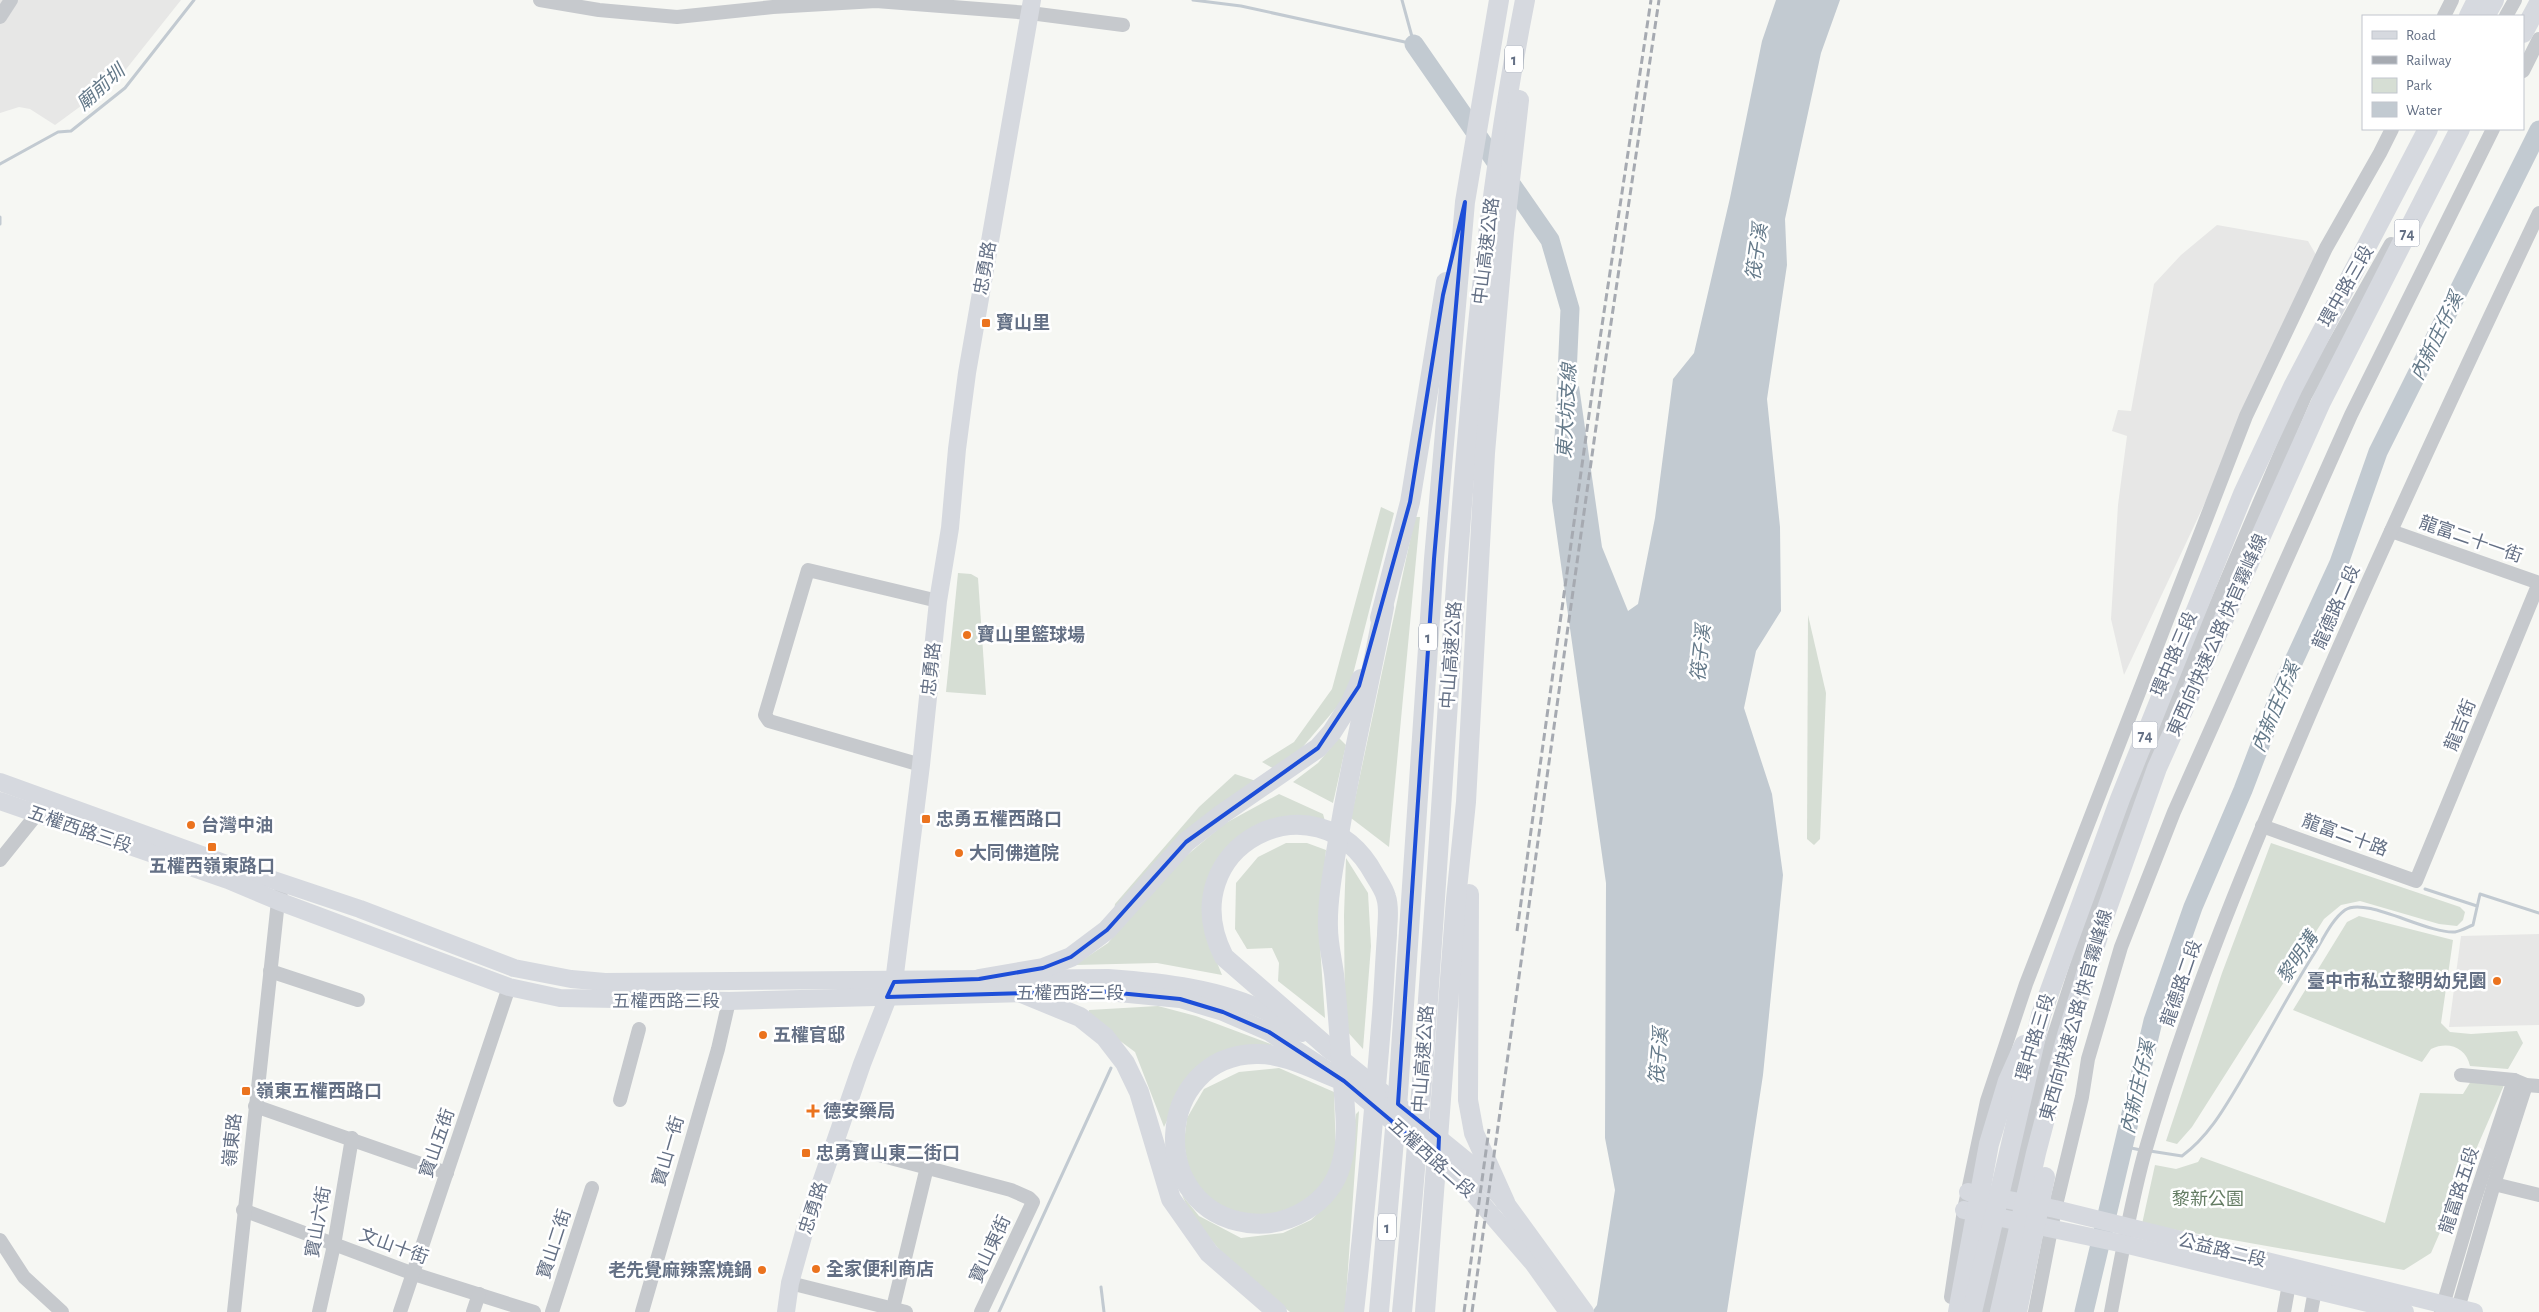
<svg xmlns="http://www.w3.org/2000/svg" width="2539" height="1312" viewBox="0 0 2539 1312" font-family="'Alegreya Sans','Noto Sans TC',sans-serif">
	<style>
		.built { fill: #e7e7e6 }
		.green { fill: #d6ded4 }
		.water { fill: #c2cad1 }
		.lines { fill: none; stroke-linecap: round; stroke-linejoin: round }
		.stream { stroke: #c2cad1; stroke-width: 3 }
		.river { stroke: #c2cad1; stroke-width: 19 }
		.minor { stroke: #c6c9cd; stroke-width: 14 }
		.major { stroke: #d6d9df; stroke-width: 18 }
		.highway { stroke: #d6d9df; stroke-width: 20 }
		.rail { stroke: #a6aab1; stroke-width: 3; stroke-dasharray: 8 4; stroke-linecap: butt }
		.marked { fill: none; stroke: #1d4ed8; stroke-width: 4; stroke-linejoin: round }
		.poi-dot { fill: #eb731e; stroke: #fff; stroke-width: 2 }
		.labels { text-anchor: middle; stroke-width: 5; stroke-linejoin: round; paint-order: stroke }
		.shield { fill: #fff; stroke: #929baa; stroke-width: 1 }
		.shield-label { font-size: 16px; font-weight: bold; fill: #647085 }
		.street-label { font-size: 18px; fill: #647085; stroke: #fff }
		.poi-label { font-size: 18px; font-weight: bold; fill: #647085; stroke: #fff; text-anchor: start }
		.park-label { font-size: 18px; fill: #647c63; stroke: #fff }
		.water-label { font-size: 19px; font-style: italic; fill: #647989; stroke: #fff }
	</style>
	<rect width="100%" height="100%" fill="#f6f7f3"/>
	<g class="built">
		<path d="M0,0H181L119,78L55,125L30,109L19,107L0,113Z"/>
		<path d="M2217,225L2308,241L2319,260L2124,675L2111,619L2118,505L2127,436L2112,431L2118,410L2131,411L2154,284L2181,255Z"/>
		<path d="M2539,934V1025L2449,1027L2461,936Z"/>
	</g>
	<g class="green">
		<path d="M1381,507L1394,513L1348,694L1289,763L1278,771L1262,762L1294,742L1332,689Z"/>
		<path d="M1415,517H1420L1389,847L1351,818Z"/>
		<path d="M958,573L971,574L978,578L986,695L946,692Z"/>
		<path d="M1808,615L1826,693L1820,839L1814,845L1807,839Z"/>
		<path d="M1339,738L1346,745L1333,803L1293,782L1318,763Z"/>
		<path d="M1235,774L1259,782L1114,911L1115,904L1199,807Z"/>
		<path d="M1279,794L1323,814L1325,821L1266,822L1215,864L1206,908L1208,940L1222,975L1157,963L1075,965L1108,943L1167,872L1224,824Z"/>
		<path d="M1286,843H1307L1326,850L1319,931L1325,1018L1278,981L1279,963L1272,948L1247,949L1235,929L1236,883L1258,857Z"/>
		<path d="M2271,843L2460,907L2465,912L2463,920L2457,926L2439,924L2360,901L2341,905L2324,919L2192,1127L2177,1144L2166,1141L2222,973Z"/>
		<path d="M1346,858L1368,893L1371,946L1363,1049L1345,1029L1344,915Z"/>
		<path d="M2359,916L2453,940L2441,1023L2450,1032L2471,1034L2517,1031L2523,1043L2508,1069L2470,1066C2466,1047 2448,1041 2431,1049L2422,1062L2293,1010L2347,922Z"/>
		<path d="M1158,1006L1196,1016L1273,1045L1229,1053L1184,1086L1164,1127L1135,1052L1088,1017L1089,1010Z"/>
		<path d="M1279,1068L1334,1092L1336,1154L1327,1180L1305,1202L1275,1214L1242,1217L1207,1203L1188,1168L1184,1142L1187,1118L1204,1089L1239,1072Z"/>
		<path d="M2471,1081L2504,1085L2431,1253L2404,1270L2142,1224L2155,1165L2176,1169L2198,1162L2201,1157L2385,1223L2420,1093L2463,1094Z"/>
		<path d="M1359,1111L1345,1312H1290L1235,1269L1191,1215L1182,1195L1199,1216L1241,1238L1283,1233L1311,1220L1334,1198L1350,1152L1356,1114Z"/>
	</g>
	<path class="water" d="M1776,0H1840L1821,53L1785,219L1787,265L1767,399L1780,527L1781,611L1756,651L1744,708L1772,794L1783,875L1763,1075L1727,1312H1592L1597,1305L1615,1190L1605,1138L1606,883L1552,501L1556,402L1579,386L1602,547L1628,611L1638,604L1655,518L1673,379L1694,353L1730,198L1762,41Z"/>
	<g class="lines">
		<g class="stream">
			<path d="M1193,0L1241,6L1414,44L1402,0"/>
			<path d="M0,164L58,132L71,131L125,88L194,0"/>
			<path d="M0,217V224"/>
			<path d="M2425,889L2477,906"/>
			<path d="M2121,1146L2141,1150"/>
			<path d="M2150,1151L2182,1156C2208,1137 2224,1109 2240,1082C2265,1040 2287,997 2312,957C2322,942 2331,920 2345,910C2365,896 2427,934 2455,932C2461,931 2468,927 2473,925L2480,894L2539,913"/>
			<path d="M1101,1287L1104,1312"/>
			<path d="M999,1312L1111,1068"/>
		</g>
		<g class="river">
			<path d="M1414,44L1550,240L1570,309L1565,419"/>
			<path d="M2084,1312L2153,1021L2193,907L2243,790L2285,680L2339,563L2378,452L2539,130"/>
		</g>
		<g class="minor">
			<path d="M540,0L599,10L677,17L773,7L876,1L1030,13L1123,25"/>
			<path d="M2444,16L2452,0"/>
			<path d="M2506,16L2515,0"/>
			<path d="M0,17L11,0"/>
			<path d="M2523,71L2539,39"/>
			<path d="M2391,531L2539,583"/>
			<path d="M921,765L769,721L765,715L808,570L938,601"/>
			<path d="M2262,826L2416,881L2539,583"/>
			<path d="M0,860L37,814"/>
			<path d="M270,971L358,1000"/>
			<path d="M2461,1075L2514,1080L2526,1085L2539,1086"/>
			<path d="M620,1100L639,1029"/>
			<path d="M255,1106L447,1173"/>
			<path d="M834,1143L1011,1190L1029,1198L1033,1202L981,1312"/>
			<path d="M2494,1184L2539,1195"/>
			<path d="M243,1210L414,1274L534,1312"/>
			<path d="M0,1240L24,1277L62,1312"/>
			<path d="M790,1283L906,1312"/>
			<path d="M1951,1297L1964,1210L1987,1101L2026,984L2246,416L2326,248L2380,153L2392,129"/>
			<path d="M893,1308L927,1167"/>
			<path d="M234,1312L278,901L281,892"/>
			<path d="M319,1312L334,1245L352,1138"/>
			<path d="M400,1312L509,987"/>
			<path d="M473,1312L479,1294"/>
			<path d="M552,1312L592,1188"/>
			<path d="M642,1312L718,1049L729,1001"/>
			<path d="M1988,1312L2041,1076L2094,912L2148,765L2305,396L2391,244"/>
			<path d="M2035,1312L2055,1209L2082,1097L2088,1059L2121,947L2174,812L2351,415L2493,129"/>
			<path d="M2111,1312C2121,1259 2130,1207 2144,1155C2187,1004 2248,859 2309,716C2382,547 2460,379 2539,213"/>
			<path d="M2284,1312L2289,1284"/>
			<path d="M2311,1312L2315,1290"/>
			<path d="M2441,1312L2472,1207L2514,1080"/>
			<path d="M2457,1312L2494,1184L2526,1085"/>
		</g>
		<g class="major">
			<path d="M0,782L232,866L360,909L514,968L571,979L605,982L1108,978C1162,982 1221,988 1269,1013C1281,1019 1291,1026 1302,1033"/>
			<path d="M0,801L228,880L278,901L509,987L560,998L729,1001L1098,991L1180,999L1223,1012L1269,1032L1344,1081L1458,1176L1533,1263L1568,1312"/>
			<path d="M1333,1052L1468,1162L1505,1202L1585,1312"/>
			<path d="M1968,1192L2055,1209L2474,1312"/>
			<path d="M1964,1210L2124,1244L2405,1312"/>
			<path d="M786,1312L790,1283L805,1229L862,1064L894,982L921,765L938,601L950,528L957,449L967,373L1032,0"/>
		</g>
		<g class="highway">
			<path d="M2469,16L2477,0"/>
			<path d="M2485,16L2494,0"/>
			<path d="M2523,33L2539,3"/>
			<path d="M1380,618L1410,502L1446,282"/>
			<path d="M1469,894L1468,1100L1474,1133L1505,1202"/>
			<path d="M979,979L1043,968L1071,957L1107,930L1186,842L1222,814L1318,748L1332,732L1351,702L1361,679"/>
			<path d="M1019,992L1080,1017L1105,1037L1125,1063L1139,1092L1171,1199L1209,1253L1277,1312"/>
			<path d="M1332,1051L1224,957C1168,847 1317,770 1374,874C1378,881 1384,889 1386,897C1390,909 1387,923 1387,935C1385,961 1384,988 1382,1014C1374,1114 1365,1213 1354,1312"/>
			<path d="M1344,1081C1317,1071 1285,1053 1256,1054C1153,1056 1146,1210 1248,1223C1288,1228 1330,1204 1341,1165C1349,1137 1345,1110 1343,1083C1340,1046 1338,1010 1334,974C1332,959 1328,943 1328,928C1327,899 1334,864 1339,835C1351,759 1370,683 1384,607"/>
			<path d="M1379,1312L1398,1094L1434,559L1465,202L1499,0"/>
			<path d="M1402,1312C1426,1070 1439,827 1456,585C1470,389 1487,193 1525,0"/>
			<path d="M1425,1312L1456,899L1466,802L1485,453L1504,233L1519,100"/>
			<path d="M1958,1312L1989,1144L2008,1081L2024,1045"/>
			<path d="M1972,1312L2041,1015L2120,799L2243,494L2293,387L2428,129"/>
			<path d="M2000,1312L2036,1153L2067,1035L2104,917L2157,768L2321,402L2460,129"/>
			<path d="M2017,1312L2045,1177"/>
		</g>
		<g class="rail">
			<path d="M1517,931L1595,372L1651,0"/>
			<path d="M1464,1312L1489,1129"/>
			<path d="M1472,1312L1603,377L1659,0"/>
		</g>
	</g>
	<path class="marked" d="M1465,202L1434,559L1398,1104L1439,1137L1438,1160L1344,1081L1269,1032L1223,1012L1180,999L1098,991L887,997L894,982L979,979L1043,968L1071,957L1107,930L1186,842L1318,748L1359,686L1410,502L1443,295Z"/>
	<g class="poi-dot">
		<rect x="981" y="318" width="10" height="10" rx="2.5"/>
		<circle cx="967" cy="635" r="5"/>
		<rect x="921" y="814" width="10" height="10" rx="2.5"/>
		<circle cx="191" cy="825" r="5"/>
		<rect x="207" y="842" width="10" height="10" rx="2.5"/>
		<circle cx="959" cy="853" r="5"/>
		<circle cx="2497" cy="981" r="5"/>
		<circle cx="763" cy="1035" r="5"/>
		<rect x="241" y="1086" width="10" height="10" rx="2.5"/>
		<path d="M810.5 1103.5h5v5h5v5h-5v5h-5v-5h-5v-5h5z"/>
		<rect x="801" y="1148" width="10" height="10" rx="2.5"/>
		<circle cx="816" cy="1269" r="5"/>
		<circle cx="762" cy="1270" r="5"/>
	</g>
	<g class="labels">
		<g class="shield">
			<rect x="1505" y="45.5" width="18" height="27" rx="4"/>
			<rect x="2394.5" y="219.5" width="25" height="27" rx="4"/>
			<rect x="1419" y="623.5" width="18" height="27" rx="4"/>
			<rect x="2132.5" y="721.5" width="25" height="27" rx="4"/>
			<rect x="1378" y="1213.5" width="18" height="27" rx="4"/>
		</g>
		<g class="shield-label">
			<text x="1514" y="65">1</text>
			<text x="2407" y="239">74</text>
			<text x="1428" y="643">1</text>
			<text x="2145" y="741">74</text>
			<text x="1387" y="1233">1</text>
		</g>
		<g class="street-label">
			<text transform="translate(1486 251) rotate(-83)" y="6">中山高速公路</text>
			<text transform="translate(985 268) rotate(-80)" y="6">忠勇路</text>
			<text transform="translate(2346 286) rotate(-60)" y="6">環中路三段</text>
			<text transform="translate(2471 539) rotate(19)" y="6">龍富二十一街</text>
			<text transform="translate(2336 607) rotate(-66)" y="6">龍德路二段</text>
			<text transform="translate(2217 635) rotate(-66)" y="6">東西向快速公路 快官霧峰線</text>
			<text transform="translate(2174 654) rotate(-67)" y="6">環中路三段</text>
			<text transform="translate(1451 655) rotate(-86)" y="6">中山高速公路</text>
			<text transform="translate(931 669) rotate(-84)" y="6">忠勇路</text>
			<text transform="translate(2460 725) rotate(-68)" y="6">龍吉街</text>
			<text transform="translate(80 829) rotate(19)" y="6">五權西路三段</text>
			<text transform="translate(2345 835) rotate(20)" y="6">龍富二十路</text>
			<text transform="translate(2181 983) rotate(-71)" y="6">龍德路二段</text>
			<text x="1070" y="999">五權西路三段</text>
			<text x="666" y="1007">五權西路三段</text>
			<text transform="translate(2076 1015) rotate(-74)" y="6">東西向快速公路 快官霧峰線</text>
			<text transform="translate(2035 1037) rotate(-73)" y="6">環中路三段</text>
			<text transform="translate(1423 1059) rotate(-86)" y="6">中山高速公路</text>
			<text transform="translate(232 1140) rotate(-84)" y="6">嶺東路</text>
			<text transform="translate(437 1143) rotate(-71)" y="6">寶山五街</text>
			<text transform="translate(668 1151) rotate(-74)" y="6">寶山一街</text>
			<text transform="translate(1432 1158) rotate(42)" y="6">五權西路二段</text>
			<text transform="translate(2459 1190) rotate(-72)" y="6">龍富路五段</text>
			<text transform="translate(813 1208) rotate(-72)" y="6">忠勇路</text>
			<text transform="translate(318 1222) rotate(-80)" y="6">寶山六街</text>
			<text transform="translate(554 1244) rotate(-72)" y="6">寶山二街</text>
			<text transform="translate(394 1246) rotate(20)" y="6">文山十街</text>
			<text transform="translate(990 1249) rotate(-65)" y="6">寶山東街</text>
			<text transform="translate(2222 1250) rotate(14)" y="6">公益路二段</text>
		</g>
		<g class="poi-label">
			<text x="996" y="329">寶山里</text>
			<text x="977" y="641">寶山里籃球場</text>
			<text x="936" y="825">忠勇五權西路口</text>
			<text x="201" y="831">台灣中油</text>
			<text x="969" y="859">大同佛道院</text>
			<text x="212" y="872" text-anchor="middle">五權西嶺東路口</text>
			<text x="2487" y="987" text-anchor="end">臺中市私立黎明幼兒園</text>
			<text x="773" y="1041">五權官邸</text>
			<text x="256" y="1097">嶺東五權西路口</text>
			<text x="823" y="1117">德安藥局</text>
			<text x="816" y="1159">忠勇寶山東二街口</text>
			<text x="826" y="1275">全家便利商店</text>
			<text x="752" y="1276" text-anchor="end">老先覺麻辣窯燒鍋</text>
		</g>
		<g class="park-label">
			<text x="2208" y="1205">黎新公園</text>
		</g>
		<g class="water-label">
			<text transform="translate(100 87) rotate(-42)" y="7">廟前圳</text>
			<text transform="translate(1756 252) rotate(-82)" y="7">筏子溪</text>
			<text transform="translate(2436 336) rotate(-64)" y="7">內新庄仔溪</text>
			<text transform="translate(1566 411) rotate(-87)" y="7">東大坑支線</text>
			<text transform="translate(1700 653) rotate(-84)" y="7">筏子溪</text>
			<text transform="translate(2275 707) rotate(-67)" y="7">內新庄仔溪</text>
			<text transform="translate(2297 957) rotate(-56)" y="7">黎明溝</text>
			<text transform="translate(1658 1056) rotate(-85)" y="7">筏子溪</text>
			<text transform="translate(2137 1087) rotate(-77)" y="7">內新庄仔溪</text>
		</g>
	</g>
	<rect x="2362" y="15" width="162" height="115" fill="#ffffff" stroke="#c1c6ce"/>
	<rect x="2372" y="31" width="25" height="8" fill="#d6d9df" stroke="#c1c6ce"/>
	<text x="2406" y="40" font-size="15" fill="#647085">Road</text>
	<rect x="2372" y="56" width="25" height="8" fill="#a6aab1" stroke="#c1c6ce"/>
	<text x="2406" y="65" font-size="15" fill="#647085">Railway</text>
	<rect x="2372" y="78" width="25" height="15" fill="#d6ded4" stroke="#c1c6ce"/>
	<text x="2406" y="90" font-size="15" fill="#647085">Park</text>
	<rect x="2372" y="102" width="25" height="15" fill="#c2cad1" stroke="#c1c6ce"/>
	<text x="2406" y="115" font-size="15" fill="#647085">Water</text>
</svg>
